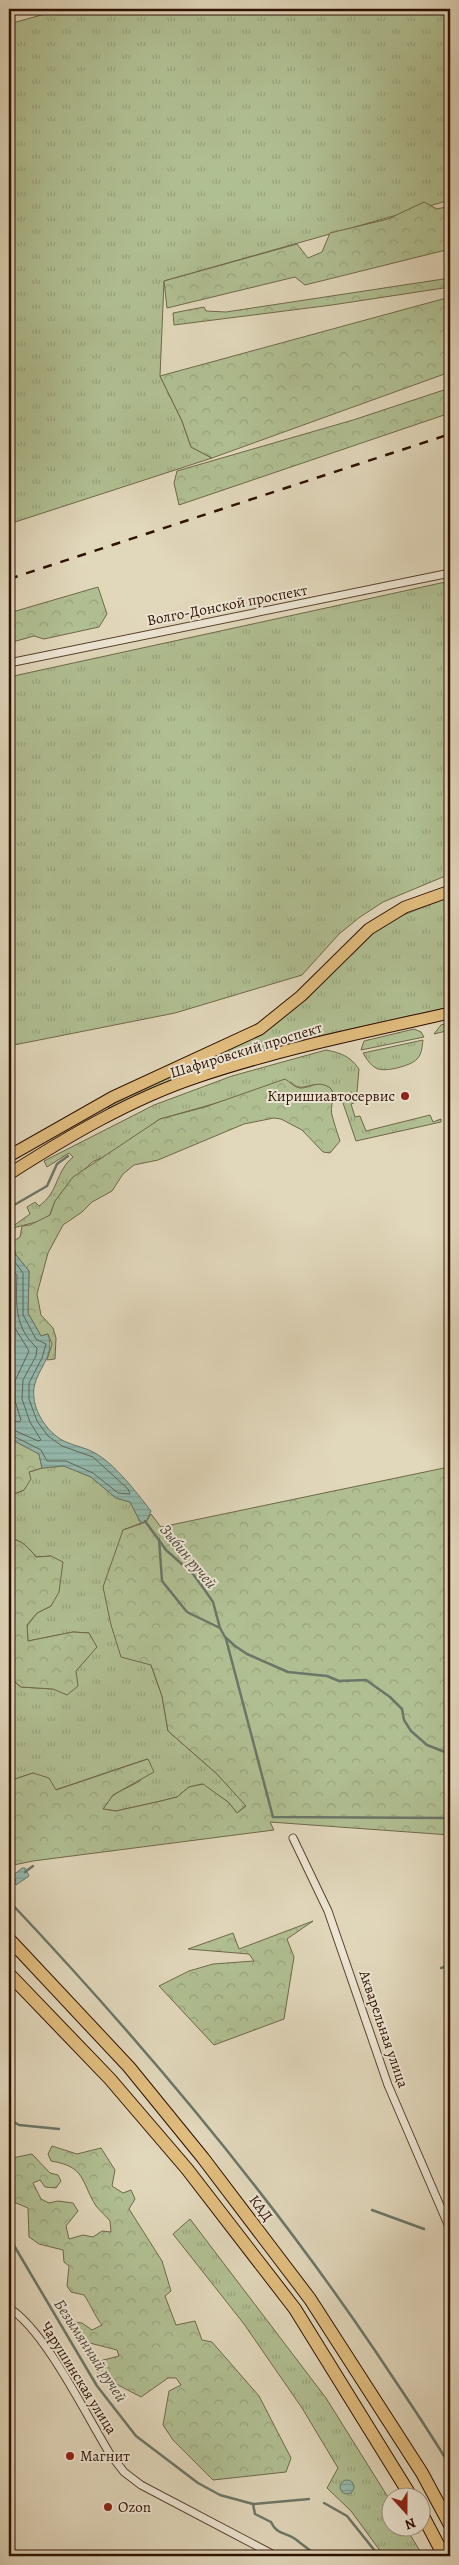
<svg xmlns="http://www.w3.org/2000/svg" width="459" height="2565" viewBox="0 0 459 2565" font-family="Alegreya,serif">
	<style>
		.grass { fill: url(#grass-tufts); stroke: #6f6849 }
		.forest { fill: url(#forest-crowns); stroke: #6f6849 }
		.water { fill: url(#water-rules); stroke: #6b7668 }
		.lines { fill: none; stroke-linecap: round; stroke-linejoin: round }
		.shore { stroke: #616557; stroke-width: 1 }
		.stream { stroke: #6b7668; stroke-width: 2.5 }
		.minor-casing { stroke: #5b422f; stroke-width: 9 }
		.primary-casing { stroke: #2e1000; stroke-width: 13 }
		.motorway-casing { stroke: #2e1000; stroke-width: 14 }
		.minor { stroke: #ece5d3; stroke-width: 7 }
		.primary { stroke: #e0bc7e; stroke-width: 11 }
		.motorway { stroke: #e0bc7e; stroke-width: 12 }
		.rail { stroke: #2e1000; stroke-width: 2.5; stroke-dasharray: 9 9; stroke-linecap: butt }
		.poi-dot { fill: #8f2418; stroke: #ece5d3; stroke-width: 2 }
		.labels { text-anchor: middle; stroke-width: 4; stroke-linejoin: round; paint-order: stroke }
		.street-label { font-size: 15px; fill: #2e1000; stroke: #ece5d3 }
		.poi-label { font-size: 15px; fill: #2e1000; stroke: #ece5d3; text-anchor: start }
		.water-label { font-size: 16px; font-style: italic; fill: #524c3d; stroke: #ece5d3 }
	</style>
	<defs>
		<pattern id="grass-tufts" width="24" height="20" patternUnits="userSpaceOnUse" patternTransform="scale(1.25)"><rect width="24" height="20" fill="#b0bf92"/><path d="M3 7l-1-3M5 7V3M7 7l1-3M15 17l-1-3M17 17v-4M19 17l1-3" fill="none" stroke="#98a37c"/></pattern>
		<pattern id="forest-crowns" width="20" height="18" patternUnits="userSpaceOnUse" patternTransform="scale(1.25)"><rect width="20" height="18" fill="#b0bf92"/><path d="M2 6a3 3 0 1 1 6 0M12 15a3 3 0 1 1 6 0" fill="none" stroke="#98a37c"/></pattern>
		<pattern id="water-rules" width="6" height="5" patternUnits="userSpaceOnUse" patternTransform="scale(1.25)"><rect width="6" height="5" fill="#94baae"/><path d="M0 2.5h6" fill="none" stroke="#809f94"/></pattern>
	</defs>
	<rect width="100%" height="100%" fill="#e1d7bb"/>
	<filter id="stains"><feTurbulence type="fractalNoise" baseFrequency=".004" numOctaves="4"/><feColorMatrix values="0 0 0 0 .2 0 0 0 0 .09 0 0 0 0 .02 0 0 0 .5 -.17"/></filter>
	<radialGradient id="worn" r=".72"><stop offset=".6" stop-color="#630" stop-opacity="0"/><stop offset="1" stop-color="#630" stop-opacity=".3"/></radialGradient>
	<g class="grass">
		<path d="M63,9H450V200L164,281L160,376L182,421L191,447L212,458L9,524V24Z"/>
		<path d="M450,581V874L383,902L360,917L339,934L302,975L175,1013L14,1045L9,1032V677Z"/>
		<path d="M450,897V1007L273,1046L182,1077L109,1108L108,1106L260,1035L361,942L390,920Z"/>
		<path d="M450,1022V1030L434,1034L441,1025Z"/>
		<path d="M414,1029L421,1032L424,1037L361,1050L364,1041Z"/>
		<path d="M423,1040C422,1047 422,1054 417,1059C411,1066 383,1073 376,1068C370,1065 366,1058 363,1053Z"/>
		<path d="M326,1050C341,1053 350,1056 359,1069L357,1092L359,1101L351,1104L355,1117L360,1116L366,1131L430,1115L433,1122L441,1119V1122L356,1141L342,1100L334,1096L331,1089C328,1088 323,1085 319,1085C307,1083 301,1093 291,1082L160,1119L112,1153L92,1162L55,1201L50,1215L44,1220L9,1229L30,1214L27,1207L35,1202L39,1206C59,1192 55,1172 73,1157L69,1153L47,1167L44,1161L154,1105L232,1076Z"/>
		<path d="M64,1466L91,1477L116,1498L130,1502L141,1523L123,1530L151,1665L162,1696L168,1731L217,1774L246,1805L237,1813L228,1802L202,1784L189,1787L177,1797L161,1801L116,1811L103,1809L113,1795L140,1781L147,1759L55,1790L33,1773L9,1781L11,1698L9,1677L21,1687L53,1689L76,1671L96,1647L89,1633L73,1632L28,1641L27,1626L37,1613L51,1606V1556L36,1557C30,1549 20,1538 9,1539V1496L24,1490L29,1472L42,1468Z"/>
		<path d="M190,2219L326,2398L391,2502L392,2528H406L423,2556H384L351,2511L327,2488L338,2468L302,2408L244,2324L173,2234Z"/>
	</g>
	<g class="forest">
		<path d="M424,202L437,209L450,206V249L305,285L295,277L167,308L164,281L297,244L308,258L322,252L330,233L388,219Z"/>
		<path d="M450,278V287L332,305L174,325L173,313L204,307L206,311L226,312Z"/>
		<path d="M450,297V372L212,458L191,447L182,421L160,376Z"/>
		<path d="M450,388V413L179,505L174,483L177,471L353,420Z"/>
		<path d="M98,587L107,614L99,627L44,639L34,636L9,643V613Z"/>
		<path d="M285,1079C290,1082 295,1088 301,1088C309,1088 316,1082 324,1085C340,1089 329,1104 332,1115C334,1123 337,1132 340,1141L330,1153L323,1152L302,1130L281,1119L274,1118L244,1124L158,1160L134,1165L123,1174L112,1191L92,1202L82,1212L63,1225L48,1253L37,1294L41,1315L53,1328L56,1338L55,1359L47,1360L52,1344L48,1334L41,1336L28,1313L29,1271L16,1255L12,1242L20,1237L22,1226L30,1225L50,1215L55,1201L73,1177L160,1119L205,1107Z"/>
		<path d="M9,1438L39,1454L42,1468L29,1472L31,1479L24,1490L9,1496Z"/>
		<path d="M444,1468L450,1476V1835L270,1822L274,1830L33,1861L9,1866V1781L33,1773L49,1778L56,1790L148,1759L154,1772L113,1795L103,1809L116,1811L161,1801L177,1797L189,1787L203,1784L228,1802L237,1813L246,1806L217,1774L168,1731L162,1696L151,1665L121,1657L111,1625L103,1587L123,1530L146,1522L151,1514L161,1527Z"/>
		<path d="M9,1539C20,1538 30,1549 36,1557L51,1556L63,1562L59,1592L51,1606L37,1613L27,1625L28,1641L73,1632L89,1633L97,1647L76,1671L78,1686L67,1695L53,1689L21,1687L9,1677Z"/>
		<path d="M313,1921L287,1939L294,1957L284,2019L214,2045L159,1986L189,1971L213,1964L254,1961L249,1954L188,1949L233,1933L239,1949Z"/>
		<path d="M52,2146L77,2154L101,2148L115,2170L112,2186L123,2193L131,2190L135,2199L129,2209L162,2261L171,2291L165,2296L176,2325L195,2321L202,2340L212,2342L259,2396L291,2458L286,2472L213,2480L173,2440L163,2425L169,2391L181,2385L176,2378H168L141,2397L99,2375L92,2363L119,2356L117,2350L78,2340L72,2331L73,2322L82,2323L92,2330L102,2325C94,2315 91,2305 84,2295L71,2292L67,2286L69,2266L64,2262L63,2250L39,2244L29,2237L28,2208L9,2200V2186L14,2182L9,2162L12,2158L32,2154L50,2173L58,2175L61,2181L56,2188L45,2187L40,2180L33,2183L41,2199L49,2203L58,2201L73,2203L78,2211L66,2226L69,2239L83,2235L93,2237L102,2231L111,2232L110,2221C106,2216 100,2211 96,2206C80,2180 86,2167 51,2161L48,2154Z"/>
	</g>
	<g class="water">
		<path d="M16,1255L29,1271L28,1313L41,1336L48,1334C57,1359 30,1373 34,1398C36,1416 50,1435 66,1442C75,1446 87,1448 95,1453C115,1464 137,1493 151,1511L146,1522L141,1523L130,1502L116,1498L91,1477L64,1466L42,1468L39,1454L9,1438V1259Z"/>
		<path d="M22,1868H25L29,1876L16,1885L11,1877Z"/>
		<circle cx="347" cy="2487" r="7"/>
	</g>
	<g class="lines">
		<g class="shore">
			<path d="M9,1263L15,1262L23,1273V1315L36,1339L46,1344L42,1358L29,1383V1399L37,1421L48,1436L62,1446L93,1457L128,1489L130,1494L118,1493L93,1473L66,1461H47L41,1450L9,1434"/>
			<path d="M9,1269L13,1270L17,1275C16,1303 14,1327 37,1348L36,1356L23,1380L22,1399L30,1422L41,1440L38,1441L9,1428"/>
			<path d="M9,1290L10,1320L29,1351L15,1381V1401L21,1420L19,1422L9,1420"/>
		</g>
		<g class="stream">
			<path d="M9,1208L47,1186L57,1164L68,1156"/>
			<path d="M145,1521L166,1550L193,1574L204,1589L213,1602L220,1628L225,1637L235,1646L247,1654L288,1672L327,1676L339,1681L366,1680L390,1697L402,1709L404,1720L411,1731L427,1745L450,1754"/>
			<path d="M159,1539L162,1581L187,1612L220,1628"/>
			<path d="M226,1639L273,1817L450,1818"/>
			<path d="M25,1872L33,1866"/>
			<path d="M9,1886L15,1880"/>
			<path d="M9,1901C142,2042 268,2192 376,2352C401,2390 427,2427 450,2466"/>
			<path d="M441,1968L450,1965"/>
			<path d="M9,2119L19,2125L59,2129"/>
			<path d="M372,2210L424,2229"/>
			<path d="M9,2237L97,2386L136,2436L198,2483L220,2495L253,2504L309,2499"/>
			<path d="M324,2503L347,2516L379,2556"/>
			<path d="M253,2504L255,2514L271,2522C277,2536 289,2532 299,2542C306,2547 311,2552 319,2556"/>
		</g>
		<defs>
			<g id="minor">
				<path d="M9,663L450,573"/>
				<path d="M293,1838L328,1911L388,2085L450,2229"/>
				<path d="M9,2308C45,2330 86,2415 110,2454L124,2472L141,2485L276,2556"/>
			</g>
			<g id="primary">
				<path d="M9,1156L113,1097L260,1029L301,996L369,929L405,907L450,891"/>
				<path d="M9,1174C67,1137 131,1099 197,1077C280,1049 365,1032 450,1013"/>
			</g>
			<g id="motorway">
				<path d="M9,1939L129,2067L203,2158L310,2299L422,2473L450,2525"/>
				<path d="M9,1974L110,2079L187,2169L295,2309L412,2498"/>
				<path d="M422,2514L444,2556"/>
			</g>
		</defs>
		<use href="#minor" class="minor-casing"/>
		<use href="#primary" class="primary-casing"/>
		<use href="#motorway" class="motorway-casing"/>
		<use href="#minor" class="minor"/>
		<use href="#primary" class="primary"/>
		<use href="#motorway" class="motorway"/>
		<path class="rail" d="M9,579L450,434"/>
	</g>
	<g class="poi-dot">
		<circle cx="405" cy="1096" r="5"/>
		<circle cx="70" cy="2456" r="5"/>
		<circle cx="108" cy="2507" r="5"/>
	</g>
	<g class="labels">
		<g class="street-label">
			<text transform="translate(227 605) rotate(-11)" y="5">Волго-Донской проспект</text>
			<text transform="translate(246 1050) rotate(-17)" y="5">Шафировский проспект</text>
			<text transform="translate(384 2029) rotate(71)" y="5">Акварельная улица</text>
			<text transform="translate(261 2208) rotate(53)" y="5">КАД</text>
			<text transform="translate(79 2378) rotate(58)" y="5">Чарушинская улица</text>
		</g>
		<g class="poi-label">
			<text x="395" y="1101" text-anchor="end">Киришиавтосервис</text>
			<text x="80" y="2461">Магнит</text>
			<text x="118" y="2512">Ozon</text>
		</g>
		<g class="water-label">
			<text transform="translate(189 1556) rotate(50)" y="6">Зыбин ручей</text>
			<text transform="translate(91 2350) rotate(57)" y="6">Безымянный ручей</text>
		</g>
	</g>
	<rect width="459" height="2565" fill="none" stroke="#e1d7bb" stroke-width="30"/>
	<rect x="10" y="10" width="439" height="2545" fill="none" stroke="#2e1000" stroke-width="2.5"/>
	<rect x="15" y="15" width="429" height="2535" fill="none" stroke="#2e1000"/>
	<g transform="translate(406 2512) rotate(159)"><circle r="24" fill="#ece5d3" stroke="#a0907f"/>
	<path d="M0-4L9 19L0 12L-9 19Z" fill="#8f2418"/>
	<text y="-8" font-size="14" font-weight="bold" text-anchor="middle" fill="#2e1000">N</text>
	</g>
	<rect width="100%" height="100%" filter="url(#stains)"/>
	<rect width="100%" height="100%" fill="url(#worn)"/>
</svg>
